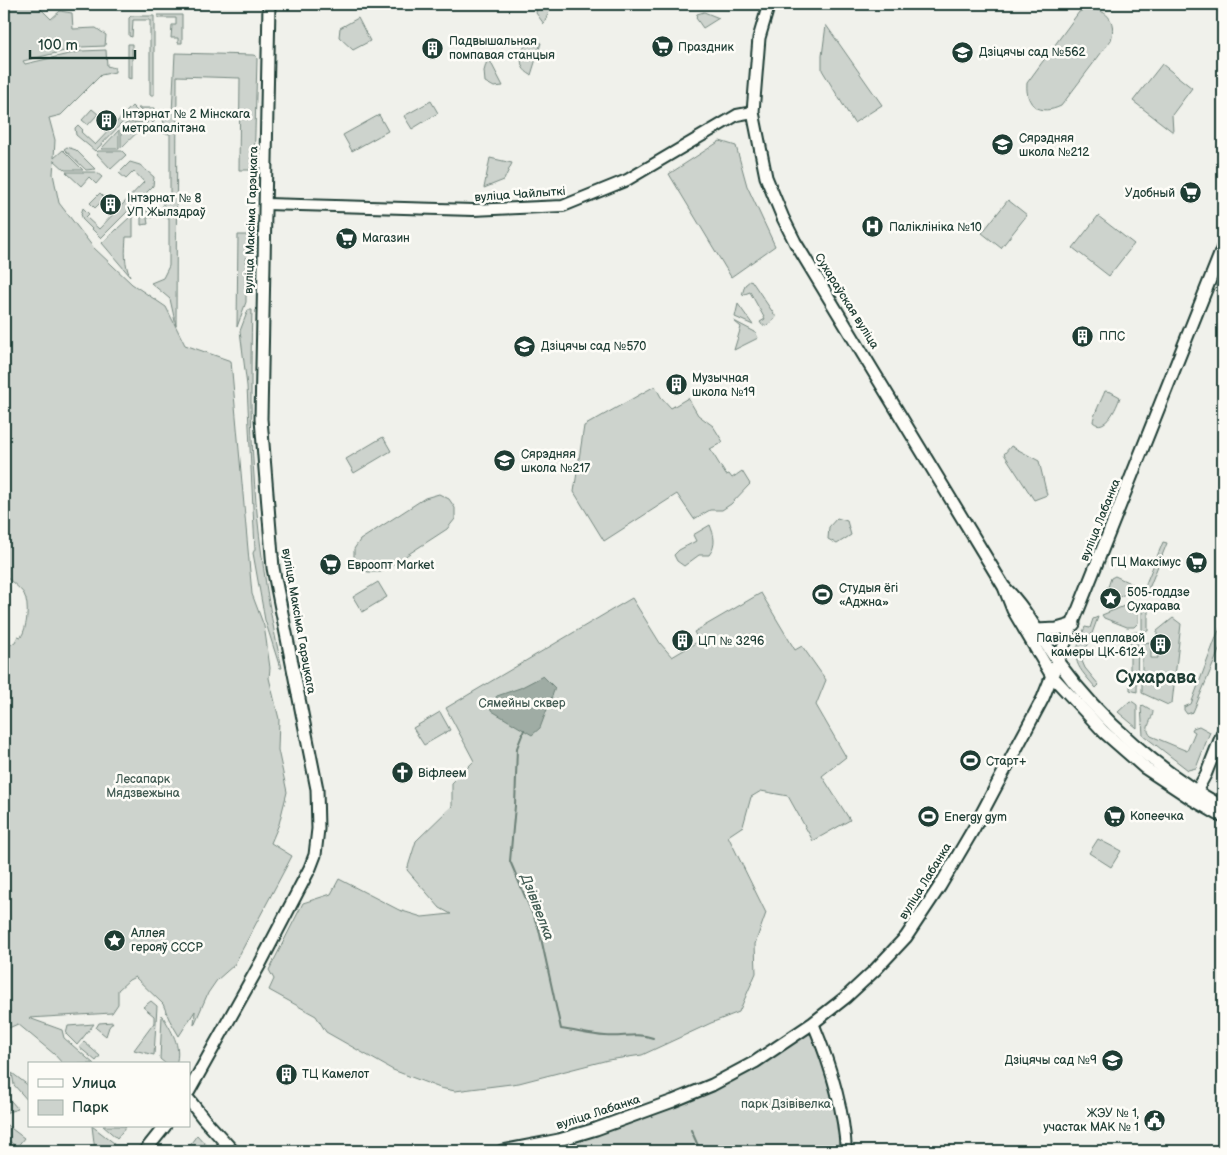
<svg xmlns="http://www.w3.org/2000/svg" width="1227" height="1155" viewBox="0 0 1227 1155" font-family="'Balsamiq Sans',sans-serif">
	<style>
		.green { fill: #cdd3cd; stroke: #768880 }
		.water { fill: #9faca4; stroke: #6c8077 }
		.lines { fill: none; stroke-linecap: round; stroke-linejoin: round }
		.stream { stroke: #6c8077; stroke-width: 2 }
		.tertiary-casing { stroke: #1f3d34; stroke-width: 14 }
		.secondary-casing { stroke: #1f3d34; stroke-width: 15 }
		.tertiary { stroke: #fdfcf7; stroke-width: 10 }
		.secondary { stroke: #fdfcf7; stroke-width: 11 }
		.labels { text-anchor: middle; stroke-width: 5; stroke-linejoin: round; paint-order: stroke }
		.poi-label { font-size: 12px; fill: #1f3d34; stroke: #fdfcf7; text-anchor: start }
		.street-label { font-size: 12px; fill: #1f3d34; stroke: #fdfcf7 }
		.park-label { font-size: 12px; fill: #425b53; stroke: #fdfcf7 }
		.water-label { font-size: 14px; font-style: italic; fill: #455e56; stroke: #fdfcf7 }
		.district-label { font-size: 18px; font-weight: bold; fill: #1f3d34; stroke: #fdfcf7 }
	</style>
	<rect width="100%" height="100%" fill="#f0f1eb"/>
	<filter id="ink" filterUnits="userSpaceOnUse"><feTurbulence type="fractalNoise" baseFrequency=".02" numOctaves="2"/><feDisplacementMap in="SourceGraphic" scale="10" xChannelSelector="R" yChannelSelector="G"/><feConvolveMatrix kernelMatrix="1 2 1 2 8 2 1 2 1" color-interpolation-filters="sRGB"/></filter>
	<g filter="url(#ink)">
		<g class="green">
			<path d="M4,4H36L51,19L60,11L72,13L73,29L96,28L106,35L105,46L81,47L23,61L25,64L82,51L106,50L107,66L115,68V72L101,75L61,115L49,118L55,140L54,158L63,150L83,170H65L54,160L53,174L59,203L93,247L132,284L166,307L185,345L231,361L252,594L264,626L266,639L270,668L269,678L279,719L278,750L287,792L279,824L271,843L292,856L234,965L217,980L208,993L194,1025L195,1011L179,1036L169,1019L163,1004L135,977L129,980L118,990V1004L112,1013L29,1018L62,1030L64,1038L94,1064H63L54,1054L18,1024L4,1030V649L15,642L18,636L21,637C27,628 30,605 24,594C22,590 8,578 4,576Z"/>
			<path d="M538,4H552L544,24L536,13Z"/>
			<path d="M1086,9C1106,8 1117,20 1111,40L1061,106C1040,116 1025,106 1027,83L1079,12Z"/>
			<path d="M704,12L719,18L703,28L696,18L697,14Z"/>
			<path d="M158,15H182V43H178V38H171L172,25H176V18H158Z"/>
			<path d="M131,16H154V95H150V20H133L132,37L129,36V18Z"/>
			<path d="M358,18L370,41L353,50L339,37L340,28Z"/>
			<path d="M826,25L882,105L854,123L822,70V56Z"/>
			<path d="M526,39L541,43L531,75C515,66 523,55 526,39Z"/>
			<path d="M128,44H132V79L128,78Z"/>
			<path d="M175,53L253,55L256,56L257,59L254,168L250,170H239L240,78L177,76L176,326L170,299L151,283L163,278L169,266V218L163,217V197L170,196V134L163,133L164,113H172Z"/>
			<path d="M488,57L503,86L494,87L485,82L484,71Z"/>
			<path d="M1162,64L1192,88L1172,115L1173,132L1133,101Z"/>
			<path d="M431,101L438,113L412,129L404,116Z"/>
			<path d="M132,106L144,118L126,119L95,151L76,135L75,128L78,125L83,130L81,132L95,145Z"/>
			<path d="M138,108H154V121L153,123Z"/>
			<path d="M92,109L98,114L88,125L82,120Z"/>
			<path d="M379,115L388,131L352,151L343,135Z"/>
			<path d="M148,122L121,148V128L127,123Z"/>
			<path d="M119,130V149H101Z"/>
			<path d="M720,141L736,146L747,186L775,246L731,277L669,174Z"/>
			<path d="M67,147L76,150L95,169L86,170L64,149Z"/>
			<path d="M98,151H122L126,155L111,169L96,153Z"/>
			<path d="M490,158L512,163L504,180L484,188Z"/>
			<path d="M130,162L140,165L154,177L153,186L101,238L83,220L81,214L83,208L89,214L86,217L99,229L144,182L134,171L126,179L119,173Z"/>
			<path d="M66,172H96L102,177L96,184L89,177L81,186Z"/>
			<path d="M100,193L105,198L95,208L90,203Z"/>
			<path d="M1008,200L1027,215L1001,248L982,233Z"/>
			<path d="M145,211L151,212L154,217L147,218L148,224L141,225V215Z"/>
			<path d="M1098,216L1134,244L1109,276L1073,248Z"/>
			<path d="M130,217H133V237H126C125,251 124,264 130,276L102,243Z"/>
			<path d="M238,235H248L246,263V302L237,327Z"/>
			<path d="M751,280L776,317C772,322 768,326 762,325L760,322L765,319L750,292L742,295L745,285Z"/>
			<path d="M738,304L753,325L735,317Z"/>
			<path d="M248,310H252C251,340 251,370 251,401C252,490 262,581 282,668H280L265,620L253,553L255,549L247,386L240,331Z"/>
			<path d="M734,321L755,332L758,338L734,350L741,327Z"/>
			<path d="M655,386L661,397L671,408L688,398L698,415L713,426L723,442L710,449L726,475L729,474L732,478L742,471L750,484L731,504L722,510H710L694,519L677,494L604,541L574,492L584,426Z"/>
			<path d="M1105,391L1111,392L1120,397C1117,407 1105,433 1093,422C1093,416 1102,399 1105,391Z"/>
			<path d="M383,437L391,451L354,473L346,459Z"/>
			<path d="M1011,446L1039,461L1047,495L1034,500L1004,454Z"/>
			<path d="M439,494L449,499L455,508V519L447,529L381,572H368L359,567L354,560V549L360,540L425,498Z"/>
			<path d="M837,518L847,521L851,535L837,544L828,539L829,527Z"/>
			<path d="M710,525C714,535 717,545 709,555H699L684,566L677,561L674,555L679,550L696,541L693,535Z"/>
			<path d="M1163,542L1167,543L1150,586L1147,588L1145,586Z"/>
			<path d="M1115,576L1134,585L1129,592L1115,599L1110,597L1107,590L1111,578Z"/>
			<path d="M378,582L387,597L362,612L353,597Z"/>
			<path d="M761,593L795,650L802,646L826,680L816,705L846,757L822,776L850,820L813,841L788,796L761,791L751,797L743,826L728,836L766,913L755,944L756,973L739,1012L711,1023L642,1055L608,1060L519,1083L455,1091L440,1088L393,1070L326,1032L316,1016L269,990L274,979L269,970L303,903L331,894L339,879L399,910L422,917L451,914L440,908L407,870L416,841L452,806V783L474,761L446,708L632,598L660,643L672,657L699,641L694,632Z"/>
			<path d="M1134,602L1138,605V623L1134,627H1127L1104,618L1102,615Z"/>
			<path d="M1146,608H1148V631H1142V612Z"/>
			<path d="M1098,617L1082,661L1085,668L1099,685L1096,688C1072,661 1072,660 1085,627L1090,628L1093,619Z"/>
			<path d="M1173,618L1181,624L1172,703L1168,705L1142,693V643L1151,642V658H1158L1157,652H1167V638H1157V631Z"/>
			<path d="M1222,627L1223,641L1193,712L1187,714L1184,710V707L1191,704L1218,632Z"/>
			<path d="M1132,632H1138L1137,692L1130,690V635Z"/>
			<path d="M1130,701L1133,702L1137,705V728L1118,712Z"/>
			<path d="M1143,705L1153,711C1153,720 1143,728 1151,736L1187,751L1195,732L1192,730L1193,728L1199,726L1210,732L1196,768L1188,770L1143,735L1141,707Z"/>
			<path d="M440,712L450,730L424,745L413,728Z"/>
			<path d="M1098,839L1121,851L1111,867L1089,853Z"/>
			<path d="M151,1001L157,1006L154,1055L134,1050L154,1023V1016L143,1007Z"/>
			<path d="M162,1015C171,1030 182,1046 176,1064H166L160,1059Z"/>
			<path d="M113,1022L109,1027L106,1036L96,1028L99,1023Z"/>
			<path d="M94,1024L77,1045L66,1034L68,1026Z"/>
			<path d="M810,1034L814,1036L839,1113L842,1151H530L581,1140L621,1127L713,1091L755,1069L804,1036Z"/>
			<path d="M84,1042L100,1056L96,1061L79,1047Z"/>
			<path d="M12,1073L29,1086V1102L14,1085Z"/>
			<path d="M4,1093L18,1109L4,1113Z"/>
			<path d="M4,1123L24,1138L17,1147L9,1141L4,1148Z"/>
			<path d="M92,1126L114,1143L108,1151H95Z"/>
			<path d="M103,1126H124L126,1127L117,1138Z"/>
			<path d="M197,1135L206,1145L201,1151L194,1150L189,1146Z"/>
		</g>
		<path class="water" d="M543,676L555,688L540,728L532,735L492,711L488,705L497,696L520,688Z"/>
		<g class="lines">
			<g class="stream">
				<path d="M524,730L517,748L515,806L510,861L539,929L561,1029C576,1031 591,1035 605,1036C622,1038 635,1032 653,1038"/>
				<path d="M691,1130L700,1150L706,1149"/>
			</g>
			<defs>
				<g id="tertiary">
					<path d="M266,204L473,210L563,206L627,180L737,115L753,112"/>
					<path d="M1194,796L1206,774L1223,731"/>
					<path d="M813,1023C830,1064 844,1107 846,1151"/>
				</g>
				<g id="secondary">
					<path d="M769,4L759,38L753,112L766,177L783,218L795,242L1004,587L1013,610L1052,676L1104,732L1145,768L1192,799L1223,817"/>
					<path d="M1005,588C1027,609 1040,638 1058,662C1101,721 1160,772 1223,807"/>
					<path d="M1036,630L1057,629L1074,624"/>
					<path d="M189,1091L260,964L310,868L315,855L318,829L317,789L273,568L261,419L269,4"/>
					<path d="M189,1100L204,1119L233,1151"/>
					<path d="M145,1151L165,1126"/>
					<path d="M502,1151L559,1140L596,1129L673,1101L712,1085L755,1062L813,1023L846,997L875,970L906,937L940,886L974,828L1043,698L1223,247"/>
				</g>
			</defs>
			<use href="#tertiary" class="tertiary-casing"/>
			<use href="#secondary" class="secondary-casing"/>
			<use href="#tertiary" class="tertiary"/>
			<use href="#secondary" class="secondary"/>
		</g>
	</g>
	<defs>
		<symbol id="supermarket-disc" viewBox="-11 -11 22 22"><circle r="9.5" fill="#1f3d34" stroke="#fdfcf7"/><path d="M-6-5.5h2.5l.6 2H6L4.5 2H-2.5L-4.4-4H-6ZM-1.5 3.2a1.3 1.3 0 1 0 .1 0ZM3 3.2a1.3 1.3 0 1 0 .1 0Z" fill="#fff"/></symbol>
		<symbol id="building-disc" viewBox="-11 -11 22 22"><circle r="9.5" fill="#1f3d34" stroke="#fdfcf7"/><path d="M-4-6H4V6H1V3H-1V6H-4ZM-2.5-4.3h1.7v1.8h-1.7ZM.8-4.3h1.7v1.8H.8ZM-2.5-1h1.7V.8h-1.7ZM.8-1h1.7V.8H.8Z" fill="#fff"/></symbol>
		<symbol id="school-disc" viewBox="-11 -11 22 22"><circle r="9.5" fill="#1f3d34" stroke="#fdfcf7"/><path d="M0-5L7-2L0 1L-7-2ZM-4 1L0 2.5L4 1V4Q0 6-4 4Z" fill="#fff"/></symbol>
		<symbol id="hospital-disc" viewBox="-11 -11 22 22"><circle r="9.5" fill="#1f3d34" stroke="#fdfcf7"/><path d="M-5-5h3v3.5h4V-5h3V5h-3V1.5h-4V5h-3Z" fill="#fff"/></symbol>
		<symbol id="stadium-disc" viewBox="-11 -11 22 22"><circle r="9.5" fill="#1f3d34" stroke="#fdfcf7"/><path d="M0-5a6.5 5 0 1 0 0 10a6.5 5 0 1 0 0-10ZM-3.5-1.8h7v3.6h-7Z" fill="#fff"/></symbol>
		<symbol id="sight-disc" viewBox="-11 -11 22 22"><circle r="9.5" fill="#1f3d34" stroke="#fdfcf7"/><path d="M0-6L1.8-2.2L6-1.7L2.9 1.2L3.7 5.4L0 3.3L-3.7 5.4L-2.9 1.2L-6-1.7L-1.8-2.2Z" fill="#fff"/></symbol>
		<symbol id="church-disc" viewBox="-11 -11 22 22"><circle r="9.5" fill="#1f3d34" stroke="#fdfcf7"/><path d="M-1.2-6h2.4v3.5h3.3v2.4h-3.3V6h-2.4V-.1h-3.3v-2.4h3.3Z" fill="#fff"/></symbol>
		<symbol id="civic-disc" viewBox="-11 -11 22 22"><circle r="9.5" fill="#1f3d34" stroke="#fdfcf7"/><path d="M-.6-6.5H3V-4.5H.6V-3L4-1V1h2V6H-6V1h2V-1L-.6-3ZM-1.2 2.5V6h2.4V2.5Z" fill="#fff"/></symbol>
	</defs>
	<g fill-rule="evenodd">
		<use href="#supermarket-disc" x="650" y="34" width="25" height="25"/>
		<use href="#building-disc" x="420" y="36" width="25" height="25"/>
		<use href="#school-disc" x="950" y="40" width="25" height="25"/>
		<use href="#building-disc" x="94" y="108" width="25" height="25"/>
		<use href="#school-disc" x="990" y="132" width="25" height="25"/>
		<use href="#supermarket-disc" x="1178" y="180" width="25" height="25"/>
		<use href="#building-disc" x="98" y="192" width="25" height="25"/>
		<use href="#hospital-disc" x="860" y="214" width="25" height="25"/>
		<use href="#supermarket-disc" x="334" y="226" width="25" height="25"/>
		<use href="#building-disc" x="1070" y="324" width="25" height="25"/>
		<use href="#school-disc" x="512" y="334" width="25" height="25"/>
		<use href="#building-disc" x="664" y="372" width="25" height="25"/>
		<use href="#school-disc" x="492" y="448" width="25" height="25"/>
		<use href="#supermarket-disc" x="1184" y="550" width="25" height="25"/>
		<use href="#supermarket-disc" x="318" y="552" width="25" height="25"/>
		<use href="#stadium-disc" x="810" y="582" width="25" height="25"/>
		<use href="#sight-disc" x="1098" y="586" width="25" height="25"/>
		<use href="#building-disc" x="670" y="628" width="25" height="25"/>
		<use href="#building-disc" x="1148" y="632" width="25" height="25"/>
		<use href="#stadium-disc" x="958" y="748" width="25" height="25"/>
		<use href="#church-disc" x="390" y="760" width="25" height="25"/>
		<use href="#supermarket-disc" x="1102" y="804" width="25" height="25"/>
		<use href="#stadium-disc" x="916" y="804" width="25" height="25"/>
		<use href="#sight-disc" x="102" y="928" width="25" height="25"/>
		<use href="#school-disc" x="1100" y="1048" width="25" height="25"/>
		<use href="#building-disc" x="274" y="1062" width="25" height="25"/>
		<use href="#civic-disc" x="1142" y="1108" width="25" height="25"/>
	</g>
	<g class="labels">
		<g class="poi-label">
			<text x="449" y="45">Падвышальная<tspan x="449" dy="14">помпавая станцыя</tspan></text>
			<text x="678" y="51">Праздник</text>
			<text x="979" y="56">Дзіцячы сад №562</text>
			<text x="122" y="118">Інтэрнат № 2 Мінскага<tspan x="122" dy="14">метрапалітэна</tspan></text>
			<text x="1019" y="142">Сярэдняя<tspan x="1019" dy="14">школа №212</tspan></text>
			<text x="1175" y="197" text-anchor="end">Удобный</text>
			<text x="127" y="202">Інтэрнат № 8<tspan x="127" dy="14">УП Жылздраў</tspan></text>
			<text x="889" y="231">Паліклініка №10</text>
			<text x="362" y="242">Магазин</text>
			<text x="1099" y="340">ППС</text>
			<text x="541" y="350">Дзіцячы сад №570</text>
			<text x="692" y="382">Музычная<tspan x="692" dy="14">школа №19</tspan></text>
			<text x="521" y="458">Сярэдняя<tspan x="521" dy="14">школа №217</tspan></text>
			<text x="1181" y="566" text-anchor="end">ГЦ Максімус</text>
			<text x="347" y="569">Евроопт Market</text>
			<text x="839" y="592">Студыя ёгі<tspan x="839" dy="14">«Аджна»</tspan></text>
			<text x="1127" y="596">505-годдзе<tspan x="1127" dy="14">Сухарава</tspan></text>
			<text x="1145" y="642" text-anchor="end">Павільён цеплавой<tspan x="1145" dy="14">камеры ЦК-6124</tspan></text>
			<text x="698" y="645">ЦП № 3296</text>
			<text x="986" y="765">Старт+</text>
			<text x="418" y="777">Віфлеем</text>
			<text x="1130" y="820">Копеечка</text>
			<text x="944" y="821">Energy gym</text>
			<text x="131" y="937">Аллея<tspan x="131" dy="14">герояў СССР</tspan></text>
			<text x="1097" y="1064" text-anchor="end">Дзіцячы сад №9</text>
			<text x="302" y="1078">ТЦ Камелот</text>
			<text x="1139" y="1117" text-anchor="end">ЖЭУ № 1,<tspan x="1139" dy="14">участак МАК № 1</tspan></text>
		</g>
		<g class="street-label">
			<text transform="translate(520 194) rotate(-4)" y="4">вуліца Чайлыткі</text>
			<text transform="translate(251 220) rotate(-88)" y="4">вуліца Максіма Гарэцкага</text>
			<text transform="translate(847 301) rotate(58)" y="4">Сухараўская вуліца</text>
			<text transform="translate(1100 520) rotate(-68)" y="4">вуліца Лабанка</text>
			<text transform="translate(299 621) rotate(80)" y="4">вуліца Максіма Гарэцкага</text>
			<text transform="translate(925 881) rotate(-58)" y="4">вуліца Лабанка</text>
			<text transform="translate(598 1112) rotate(-18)" y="4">вуліца Лабанка</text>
		</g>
		<g class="park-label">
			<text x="522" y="707">Сямейны сквер</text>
			<text x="143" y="783">Лесапарк<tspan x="143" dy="14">Мядзвежына</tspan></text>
			<text x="786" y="1108">парк Дзівівелка</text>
		</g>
		<g class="water-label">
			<text transform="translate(538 907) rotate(69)" y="5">Дзівівелка</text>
		</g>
		<g class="district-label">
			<text x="1156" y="683">Сухарава</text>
		</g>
	</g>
	<rect width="1227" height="1155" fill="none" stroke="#fdfcf7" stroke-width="20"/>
	<rect x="10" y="10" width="1207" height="1135" fill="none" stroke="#1f3d34" stroke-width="2" filter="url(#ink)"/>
	<rect x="28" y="1062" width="162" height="65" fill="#fdfcf7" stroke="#a4b0a9"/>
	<rect x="38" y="1079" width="25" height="8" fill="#fdfcf7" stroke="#a4b0a9"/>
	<text x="72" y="1088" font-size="15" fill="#1f3d34">Улица</text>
	<rect x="38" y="1100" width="25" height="15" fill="#cdd3cd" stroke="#a4b0a9"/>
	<text x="72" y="1112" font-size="15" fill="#1f3d34">Парк</text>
	<path d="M30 50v8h105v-8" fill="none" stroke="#1f3d34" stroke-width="2.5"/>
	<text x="38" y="50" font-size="15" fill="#1f3d34" stroke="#fdfcf7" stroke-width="4" paint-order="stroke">100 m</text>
</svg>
